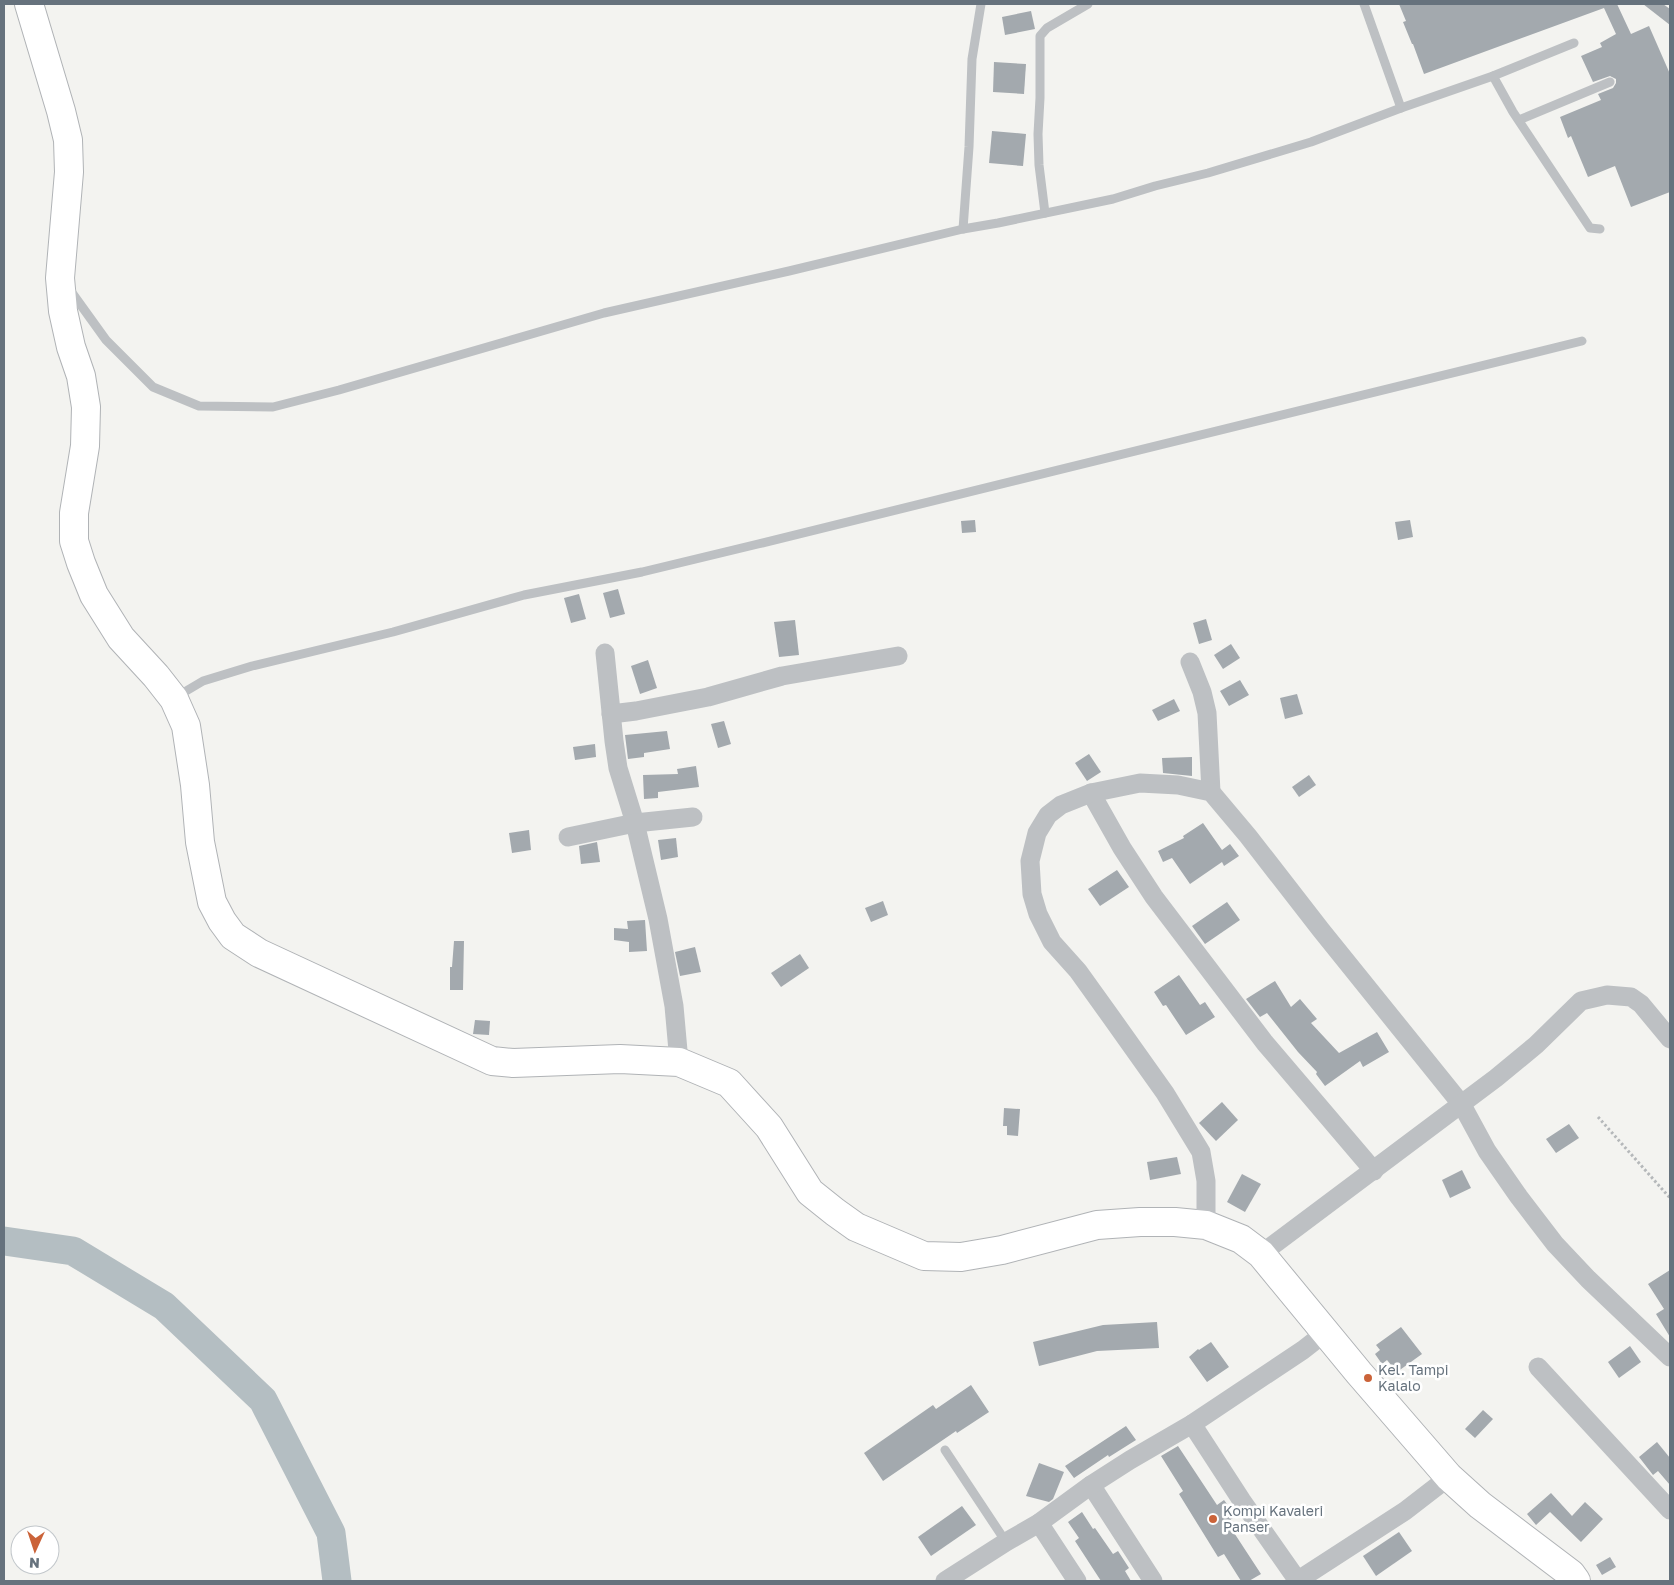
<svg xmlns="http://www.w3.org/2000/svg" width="1674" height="1585" viewBox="0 0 1674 1585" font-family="'Golos Text',sans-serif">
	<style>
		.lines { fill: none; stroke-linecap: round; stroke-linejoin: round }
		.river { stroke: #b4bec2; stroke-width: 29 }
		.building { fill: #a3a9ae }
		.trunk-casing { stroke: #b0b3b6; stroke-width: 30 }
		.path { stroke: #b5b8ba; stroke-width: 3; stroke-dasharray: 2.5 2.5; stroke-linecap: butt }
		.service { stroke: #bdc0c3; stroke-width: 9 }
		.minor { stroke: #bdc0c3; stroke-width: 19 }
		.trunk { stroke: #fff; stroke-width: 28 }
		.poi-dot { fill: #cb6339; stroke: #fff; stroke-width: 2 }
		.labels { text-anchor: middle; stroke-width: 5; stroke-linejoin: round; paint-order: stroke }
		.poi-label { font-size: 14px; fill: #66727d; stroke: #fff; text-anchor: start }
	</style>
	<rect width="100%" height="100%" fill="#f3f3f0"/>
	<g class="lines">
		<path class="river" d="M4,1241L73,1251L164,1306L263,1400L331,1533L337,1581"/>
	</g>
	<g class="building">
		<path d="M1399,4H1617L1631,34L1649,26L1670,74V192L1631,207L1615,166L1588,177L1571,136L1568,138L1560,117L1601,100L1598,94L1613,88L1616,83V79L1610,76L1593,82L1581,56L1602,47L1600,43L1616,34L1604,8L1424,74L1413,44H1412L1403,22L1406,21Z"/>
		<path d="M1643,4H1663L1670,9V25Z"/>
		<path d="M1031,11L1035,29L1005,35L1002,17Z"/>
		<path d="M994,62L1026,64L1024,94L993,92Z"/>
		<path d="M992,131L1026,134L1023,166L989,163Z"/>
		<path d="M975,520L976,532L962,533L961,521Z"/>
		<path d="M1410,520L1413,537L1398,540L1395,522Z"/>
		<path d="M618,589L625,614L610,618L603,593Z"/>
		<path d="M579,594L586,619L571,623L564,598Z"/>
		<path d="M1206,619L1212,640L1199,644L1193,623Z"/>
		<path d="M795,620L799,655L779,657L774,622Z"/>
		<path d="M1231,644L1240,658L1223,669L1214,655Z"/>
		<path d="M648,660L657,688L640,694L631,666Z"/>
		<path d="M1240,680L1249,695L1229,706L1220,691Z"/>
		<path d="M1297,694L1303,714L1285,719L1280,698Z"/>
		<path d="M1174,699L1180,711L1158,721L1152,710Z"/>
		<path d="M724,721L731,744L718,748L711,724Z"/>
		<path d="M667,731L670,749L644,753V757L628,759L625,735Z"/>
		<path d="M595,744L596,757L575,760L573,747Z"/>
		<path d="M1089,754L1101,772L1087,781L1075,763Z"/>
		<path d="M1192,757V776L1163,773L1162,758Z"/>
		<path d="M696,766L699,787L658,792V798L644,799L643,775L678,774L677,769Z"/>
		<path d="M1309,775L1316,785L1299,797L1292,787Z"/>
		<path d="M1203,823L1222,850L1230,844L1239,856L1224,866L1222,862L1190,884L1172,858L1163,862L1158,851L1184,838L1183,836Z"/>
		<path d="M529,830L531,850L512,853L509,833Z"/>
		<path d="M676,838L678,857L661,860L658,840Z"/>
		<path d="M597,842L600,862L581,864L579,846Z"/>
		<path d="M1117,870L1129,887L1100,906L1088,889Z"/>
		<path d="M883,901L888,915L871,922L865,908Z"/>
		<path d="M1227,902L1240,920L1205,944L1192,926Z"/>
		<path d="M645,920L647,951L629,952V942L614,940V928L628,929L627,921Z"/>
		<path d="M454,941H464L463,990H450V967H452Z"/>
		<path d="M695,947L701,972L680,976L675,952Z"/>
		<path d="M800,954L809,968L781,987L771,973Z"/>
		<path d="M1179,975L1200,1005L1205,1002L1215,1017L1186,1035L1166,1005L1163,1006L1154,992Z"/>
		<path d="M1275,981L1291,1007L1300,999L1317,1019L1311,1023L1339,1053L1377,1032L1389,1052L1363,1067L1360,1061L1325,1086L1316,1074L1317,1072L1298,1052L1267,1013L1260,1017L1246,999Z"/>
		<path d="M475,1020L490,1021L489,1035L473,1034Z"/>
		<path d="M1222,1102L1238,1120L1216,1141L1199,1123Z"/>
		<path d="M1004,1108L1020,1109L1018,1136L1007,1135V1126H1003Z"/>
		<path d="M1569,1124L1579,1138L1556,1153L1546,1139Z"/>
		<path d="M1177,1157L1181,1174L1150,1180L1147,1162Z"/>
		<path d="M1462,1170L1471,1188L1450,1198L1442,1180Z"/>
		<path d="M1242,1174L1261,1184L1245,1212L1227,1202Z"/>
		<path d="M1670,1270V1337L1656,1314L1664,1309L1648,1284Z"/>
		<path d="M1157,1322L1159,1348L1097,1351L1039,1366L1033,1342L1103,1325Z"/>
		<path d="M1401,1327L1422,1354L1397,1372L1387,1360L1382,1364L1375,1354L1380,1350L1376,1345Z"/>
		<path d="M1211,1342L1229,1367L1207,1382L1189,1357L1198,1349L1199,1350Z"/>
		<path d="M1630,1346L1641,1362L1619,1378L1608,1362Z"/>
		<path d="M971,1385L989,1412L957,1433L956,1431L883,1481L864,1453L933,1405L936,1409Z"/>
		<path d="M1483,1410L1493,1419L1475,1438L1465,1429Z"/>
		<path d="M1126,1426L1136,1440L1109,1457L1108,1455L1074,1478L1065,1466Z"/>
		<path d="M1657,1442L1670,1458V1485L1658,1471L1653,1475L1639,1457Z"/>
		<path d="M1178,1446L1217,1505L1224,1500L1236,1516L1227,1522L1261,1574L1249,1581H1241L1224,1554L1218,1557L1179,1494L1183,1491L1161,1456Z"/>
		<path d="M1039,1463L1064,1472L1053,1499L1049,1502L1026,1496Z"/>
		<path d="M1551,1493L1572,1516L1585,1502L1603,1519L1581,1542L1550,1512L1536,1525L1527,1514Z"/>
		<path d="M962,1506L976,1525L931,1556L918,1537Z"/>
		<path d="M1082,1512L1093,1529L1095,1528L1113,1554L1118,1551L1129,1568L1125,1571L1131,1581H1101L1075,1541L1079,1538L1068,1522Z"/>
		<path d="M1399,1532L1412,1551L1376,1576L1363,1556Z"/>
		<path d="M1610,1557L1616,1567L1602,1575L1596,1565Z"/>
	</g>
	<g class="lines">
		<defs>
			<path id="trunk" d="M29,4L61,111L68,140L69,172L60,278L63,311L71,347L81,376L86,407L85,446L74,513V541L81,563L94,595L121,638L156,676L174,699L186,726L195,785L200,842L212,902L222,921L233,936L259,953L492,1061L513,1063L620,1059L679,1062L729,1083L769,1127L810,1192L835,1212L856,1227L924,1256L961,1257L1002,1250L1097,1225L1140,1222H1175L1206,1225L1241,1239L1261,1254L1359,1373L1449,1477L1480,1505L1571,1574L1576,1581"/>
		</defs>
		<use href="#trunk" class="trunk-casing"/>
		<path class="path" d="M1598,1117L1670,1198"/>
		<g class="service">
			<path d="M1364,4L1401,108"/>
			<path d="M1493,76L1513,112L1590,228L1600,229"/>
			<path d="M1519,120L1610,82"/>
			<path d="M1045,213L1039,165L1038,134L1040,98V36L1047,28L1088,4"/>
			<path d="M963,229L969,147L972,59L981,4"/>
			<path d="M70,290L106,340L153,387L199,406L273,407L339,390L604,313L789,271L963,229L998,223L1113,199L1155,186L1208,173L1311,142L1401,108L1493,76L1574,43"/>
			<path d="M176,697L203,681L252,666L393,632L524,595L642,572L758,544L1582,341"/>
			<path d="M945,1450L1006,1542"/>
		</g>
		<g class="minor">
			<path d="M605,653L614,741L618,768L635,823L658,919L674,1006L679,1062"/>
			<path d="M1190,662L1202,692L1207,713L1211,792"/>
			<path d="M611,714L636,711L708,697L782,676L898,656"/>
			<path d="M1091,793L1122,848L1154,897L1265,1043L1374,1171"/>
			<path d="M568,837L635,823L693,817"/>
			<path d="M1206,1225V1181L1201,1152L1165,1093L1111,1017L1078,971L1052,942L1038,914L1032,894L1030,861L1037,833L1048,815L1061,805L1091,793L1140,783L1178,785L1211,792L1248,836L1321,930L1462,1105L1487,1151L1519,1197L1555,1244L1588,1279L1670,1357"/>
			<path d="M1261,1254L1496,1078L1536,1045L1581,1001L1607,995L1631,997L1641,1004L1670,1039"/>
			<path d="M1538,1367L1670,1510"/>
			<path d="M1192,1424L1242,1501L1298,1581"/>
			<path d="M1091,1485L1153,1581"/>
			<path d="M1039,1523L1077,1581"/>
			<path d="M945,1581L1006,1542L1039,1523L1091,1485L1130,1460L1192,1424L1303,1350L1326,1332"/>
			<path d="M1297,1581L1405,1511L1449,1477"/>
		</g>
		<use href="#trunk" class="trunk"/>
	</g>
	<g class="poi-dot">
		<circle cx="1368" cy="1378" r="5"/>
		<circle cx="1213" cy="1519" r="5"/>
	</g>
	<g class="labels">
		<g class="poi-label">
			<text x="1378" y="1375">Kel. Tampi<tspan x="1378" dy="16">Kalalo</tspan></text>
			<text x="1223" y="1516">Kompi Kavaleri<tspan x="1223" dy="16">Panser</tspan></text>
		</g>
	</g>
	<rect width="1674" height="1585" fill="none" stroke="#66727d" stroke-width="10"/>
	<g transform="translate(35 1550) rotate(183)"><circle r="24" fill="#ffffff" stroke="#c2c7cb"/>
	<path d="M0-4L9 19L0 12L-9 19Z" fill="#cb6339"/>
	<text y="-8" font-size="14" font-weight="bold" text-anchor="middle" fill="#66727d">N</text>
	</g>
</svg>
